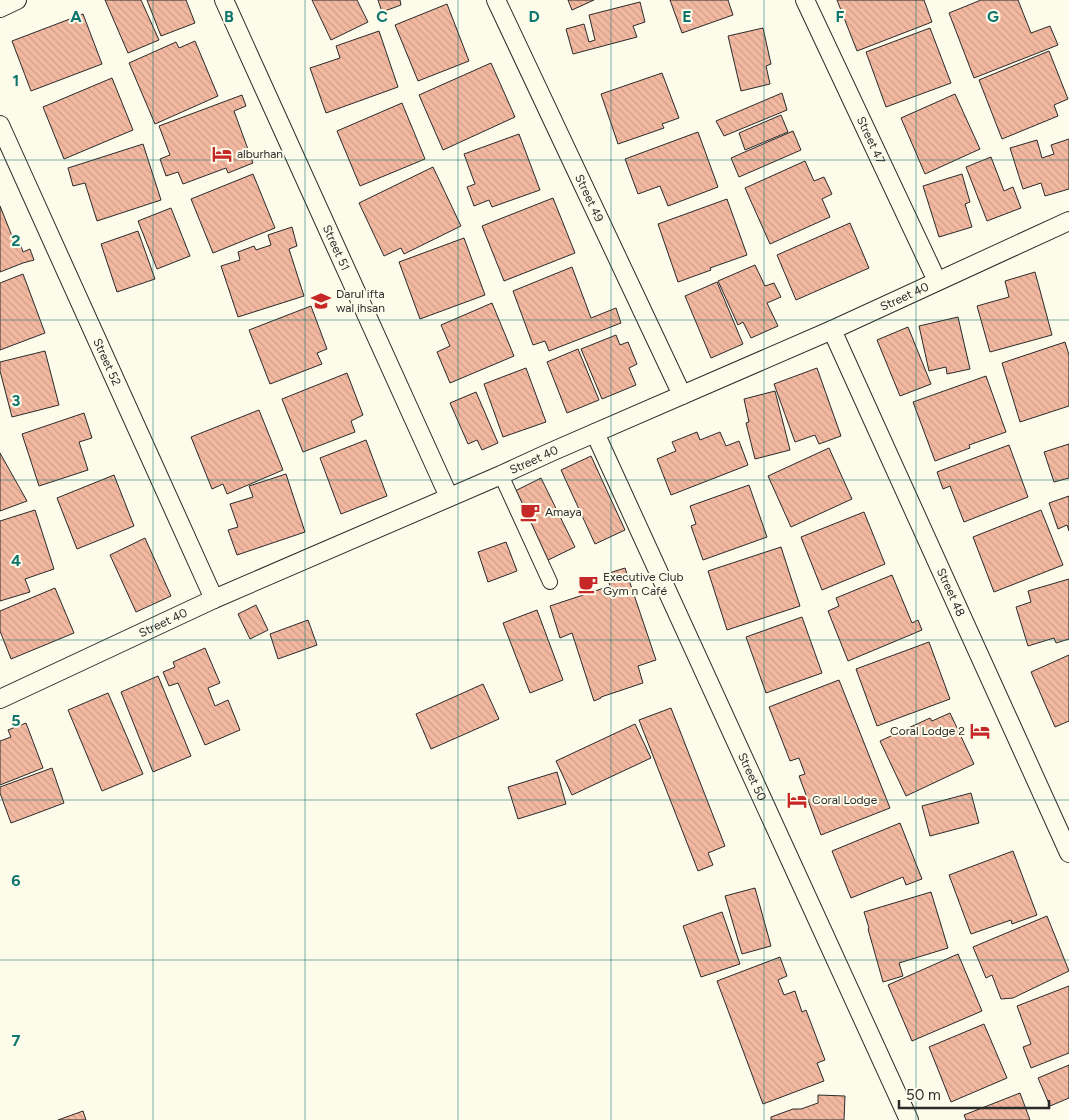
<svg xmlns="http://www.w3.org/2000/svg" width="1069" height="1120" viewBox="0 0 1069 1120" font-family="Figtree,sans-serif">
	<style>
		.building { fill: url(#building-back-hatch); stroke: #2b2b2b }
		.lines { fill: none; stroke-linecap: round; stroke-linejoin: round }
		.pedestrian-casing { stroke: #2b2b2b; stroke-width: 16 }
		.minor-casing { stroke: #2b2b2b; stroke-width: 20 }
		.pedestrian { stroke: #fdfbea; stroke-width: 14 }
		.minor { stroke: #fdfbea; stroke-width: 18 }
		.grid { fill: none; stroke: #0f766e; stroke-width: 1; stroke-opacity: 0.55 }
		.labels { text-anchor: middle; stroke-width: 4; stroke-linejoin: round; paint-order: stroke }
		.street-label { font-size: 12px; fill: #2b2b2b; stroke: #fdfbea }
		.poi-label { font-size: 12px; fill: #2b2b2b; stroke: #fdfbea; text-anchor: start }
		.grid-label { font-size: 16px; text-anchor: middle; font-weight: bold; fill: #0f766e; stroke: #fdfbea; stroke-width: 4; stroke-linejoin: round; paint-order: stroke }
	</style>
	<defs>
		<pattern id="building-back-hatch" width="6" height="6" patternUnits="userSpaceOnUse" patternTransform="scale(1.25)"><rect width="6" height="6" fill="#f2b8a0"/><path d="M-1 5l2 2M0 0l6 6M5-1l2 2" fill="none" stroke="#d09e8a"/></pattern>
	</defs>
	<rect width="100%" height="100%" fill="#fdfbea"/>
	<g class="building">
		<path d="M105,0H141L159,40L128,53Z"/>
		<path d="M147,0H186L195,23L161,36Z"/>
		<path d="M312,0H357L368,22L331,40Z"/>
		<path d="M378,0H400L401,5L382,12Z"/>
		<path d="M568,0H594L572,10Z"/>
		<path d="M670,0H728L733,15L682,33Z"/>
		<path d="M837,0H924L932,22L857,51Z"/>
		<path d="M981,0H1018L1031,33L1050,26L1058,45L974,78L949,13Z"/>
		<path d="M640,2L645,22L633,26L637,37L573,54L566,29L584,24L589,42L595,40L589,15Z"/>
		<path d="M447,4L469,61L418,81L395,25Z"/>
		<path d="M83,14L102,64L31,91L12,41Z"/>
		<path d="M763,28L771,64L766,66L770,84L741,91L728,36Z"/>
		<path d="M930,28L951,83L886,107L866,52Z"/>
		<path d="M379,31L398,87L326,113L310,68L340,58L336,46Z"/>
		<path d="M195,41L218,96L155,124L129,63L176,42L179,48Z"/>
		<path d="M1049,51L1068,99L1054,105L1058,116L1002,139L979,80Z"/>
		<path d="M491,63L515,117L443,150L419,95Z"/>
		<path d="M662,73L679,118L662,124L664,128L618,144L601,94Z"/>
		<path d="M112,78L133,130L64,159L43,107Z"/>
		<path d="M782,93L787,110L724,136L716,121Z"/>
		<path d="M955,94L980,149L925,174L901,118Z"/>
		<path d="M242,95L246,106L234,111L253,163L228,173L226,168L183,184L178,172L166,176L160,159L170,155L159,126Z"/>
		<path d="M402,103L425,159L360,186L337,131Z"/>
		<path d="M781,115L788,132L745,150L739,133Z"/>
		<path d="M793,131L801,150L739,177L731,158Z"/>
		<path d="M698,132L718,187L668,206L660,186L638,194L625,159Z"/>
		<path d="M519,134L540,190L492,207L489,200L474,206L467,187L475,184L464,154Z"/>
		<path d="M1069,139V189L1045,196L1041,183L1023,189L1010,148L1037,140L1042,158L1054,154L1051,145Z"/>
		<path d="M143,144L161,200L97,221L85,183L73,186L68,168Z"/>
		<path d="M991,157L1004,191L1013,187L1021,208L987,221L966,167Z"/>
		<path d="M805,161L814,181L824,177L832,194L822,199L830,217L770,244L745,188Z"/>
		<path d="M433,167L461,226L404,254L401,248L384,256L359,203Z"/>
		<path d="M253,174L275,228L213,253L191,199Z"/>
		<path d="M962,174L970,202L965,204L972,227L939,237L923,186Z"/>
		<path d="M553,198L575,253L504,281L482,226Z"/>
		<path d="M727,199L747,255L710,268L711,270L678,282L658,224Z"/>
		<path d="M0,206L14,241L19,240L23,252L30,249L34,260L23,263L0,272Z"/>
		<path d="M171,208L190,256L157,269L138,221Z"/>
		<path d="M850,223L869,268L796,300L777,255Z"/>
		<path d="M292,227L297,246L289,249L304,296L238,317L221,266L240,260L238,252L254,246L256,250L271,245L268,235Z"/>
		<path d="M138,231L155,279L117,292L101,244Z"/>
		<path d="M464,238L485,295L420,319L399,262Z"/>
		<path d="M755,265L765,286L774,283L781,297L767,303L778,326L751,338L743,322L738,325L718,281Z"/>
		<path d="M572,267L591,318L616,308L621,323L549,351L545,341L533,345L513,291Z"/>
		<path d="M1035,272L1052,335L990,352L977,306L1009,297L1005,281Z"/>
		<path d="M23,274L45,333L0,350V283Z"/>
		<path d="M717,282L743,344L711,358L685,296Z"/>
		<path d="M492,303L514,356L450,383L437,352L450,346L441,325Z"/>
		<path d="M311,306L327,349L317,353L322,364L270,384L249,330Z"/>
		<path d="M958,317L970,369L947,374L946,367L929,371L919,326Z"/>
		<path d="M908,327L931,384L900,396L877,340Z"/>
		<path d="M616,335L620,345L628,342L637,364L629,368L636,385L602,399L581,349Z"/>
		<path d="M1065,342L1069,355V406L1020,422L1002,363Z"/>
		<path d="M578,349L599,400L567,413L547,362Z"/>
		<path d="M45,351L59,405L12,417L0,371V362Z"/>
		<path d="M526,368L546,422L503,437L484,384Z"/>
		<path d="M817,368L841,436L819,444L815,435L795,442L774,384Z"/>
		<path d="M347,373L363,415L351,421L355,432L303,452L282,399Z"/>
		<path d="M986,376L1006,432L969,445L970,448L935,461L913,402Z"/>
		<path d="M775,391L790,450L755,459L746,423L749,422L744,399Z"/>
		<path d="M476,392L498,443L482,450L477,440L468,444L450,403Z"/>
		<path d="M259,410L283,470L227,494L223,484L212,489L191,437Z"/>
		<path d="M84,413L92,438L79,442L88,470L39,486L22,434Z"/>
		<path d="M697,432L700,440L720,432L726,446L739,441L748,465L671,495L657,459L676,451L672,442Z"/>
		<path d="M366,440L387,496L341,514L320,458Z"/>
		<path d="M1069,444V478L1054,482L1044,452Z"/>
		<path d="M1009,445L1028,497L964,522L950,486L943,489L937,472Z"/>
		<path d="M829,448L852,499L791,527L768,476Z"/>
		<path d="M0,453L27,501L0,511Z"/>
		<path d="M591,456L625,530L595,544L561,470Z"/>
		<path d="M286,474L305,532L237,555L228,530L238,527L230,504L253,497L249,486Z"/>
		<path d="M114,475L134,526L77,549L57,498Z"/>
		<path d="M541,478L575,547L546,561L513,492Z"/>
		<path d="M749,485L767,537L703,560L691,526L696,524L690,506Z"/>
		<path d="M1069,496V531L1067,525L1058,529L1049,503Z"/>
		<path d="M35,510L54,569L25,579L30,592L0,601V521Z"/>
		<path d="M1041,510L1063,565L994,592L973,537Z"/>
		<path d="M864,512L885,564L822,590L801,537Z"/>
		<path d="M145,538L171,596L136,612L110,555Z"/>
		<path d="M506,542L517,571L488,582L478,552Z"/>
		<path d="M781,547L800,606L727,630L708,571Z"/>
		<path d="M625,568L656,660L638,666L643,683L601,697V698L594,701L572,633L560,638L550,606L610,586L606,574Z"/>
		<path d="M892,575L912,623L918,620L922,630L848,661L828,611L839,606L836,598Z"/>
		<path d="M1069,579V639L1056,643L1054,638L1028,646L1016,607L1031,602L1028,591Z"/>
		<path d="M55,588L74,633L11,659L0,631V611Z"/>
		<path d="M256,605L268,630L250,639L238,614Z"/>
		<path d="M537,610L563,680L530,693L503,623Z"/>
		<path d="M802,617L822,673L766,693L746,637Z"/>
		<path d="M308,620L317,645L278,659L270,634Z"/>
		<path d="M929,642L950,699L877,726L856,669Z"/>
		<path d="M205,648L220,683L208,688L215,706L228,700L240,730L205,745L178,683L169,686L163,672L175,667L173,662Z"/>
		<path d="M1069,655V721L1055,727L1031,672Z"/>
		<path d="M158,676L191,756L153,772L121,692Z"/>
		<path d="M839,680L890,808L821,835L799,776L805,774L799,758L790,761L769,707Z"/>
		<path d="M483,684L499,719L431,749L416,714Z"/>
		<path d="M108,693L143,774L102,791L68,710Z"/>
		<path d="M671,708L725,846L708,853L713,865L698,871L639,720Z"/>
		<path d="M950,713L974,764L906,796L880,741L930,718L932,721Z"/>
		<path d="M26,723L43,768L0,785V741L11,737L8,730Z"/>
		<path d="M635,724L651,758L572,795L556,761Z"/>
		<path d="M52,768L64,803L11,823L0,793V787Z"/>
		<path d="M557,772L566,804L518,819L508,787Z"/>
		<path d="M971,793L979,823L930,836L922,806Z"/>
		<path d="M900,823L922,879L906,885L903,877L851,898L832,851Z"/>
		<path d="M1013,851L1037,915L1012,924L1011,920L971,934L949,875Z"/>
		<path d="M755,888L771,946L742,954L725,896Z"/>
		<path d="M931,892L948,948L899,963L903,976L883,982L868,929L869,928L864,912Z"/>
		<path d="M722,912L740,964L701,977L683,926Z"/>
		<path d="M1047,916L1069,971L1013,998L1001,999L992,975L986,978L973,947Z"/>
		<path d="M958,954L982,1011L912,1041L888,985Z"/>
		<path d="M780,957L787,976L778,980L784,995L795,991L802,1012L806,1010L825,1060L817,1063L824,1081L763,1104L717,981Z"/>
		<path d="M1069,986V1053L1031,1068L1023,1047L1031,1044L1017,1006Z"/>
		<path d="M984,1024L1007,1078L951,1102L929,1047Z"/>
		<path d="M1069,1065V1098L1050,1106L1038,1078Z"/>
		<path d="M1020,1093L1030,1120H966L964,1115Z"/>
		<path d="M818,1095L845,1096L844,1120H771V1117L793,1109H801L818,1103Z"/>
		<path d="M83,1111L86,1120H58Z"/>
	</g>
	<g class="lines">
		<defs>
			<path id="pedestrian" d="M501,475L550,582"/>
			<g id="minor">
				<path id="s1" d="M224,0L449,497"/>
				<path id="s2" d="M496,0L682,395"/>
				<path id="s3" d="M805,0L937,281"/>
				<path d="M0,8L17,0"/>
				<path id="s4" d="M0,125L214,599"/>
				<path id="s5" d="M832,330L1069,853"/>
				<path id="s6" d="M595,433L909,1120"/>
				<path id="s7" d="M0,699L214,599L501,475L551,452L832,330L1069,221"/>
			</g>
		</defs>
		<use href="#pedestrian" class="pedestrian-casing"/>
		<use href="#minor" class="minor-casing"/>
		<use href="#pedestrian" class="pedestrian"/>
		<use href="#minor" class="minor"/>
	</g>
	<path class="grid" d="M153,0V1120M305,0V1120M458,0V1120M611,0V1120M764,0V1120M916,0V1120M0,160H1069M0,320H1069M0,480H1069M0,640H1069M0,800H1069M0,960H1069"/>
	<defs>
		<symbol id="hotel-bare" viewBox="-9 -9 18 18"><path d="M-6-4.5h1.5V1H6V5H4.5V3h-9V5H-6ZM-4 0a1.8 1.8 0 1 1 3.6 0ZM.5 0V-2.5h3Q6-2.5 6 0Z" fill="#c62828" stroke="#fdfbea" stroke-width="2.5" paint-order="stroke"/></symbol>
		<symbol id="school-bare" viewBox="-9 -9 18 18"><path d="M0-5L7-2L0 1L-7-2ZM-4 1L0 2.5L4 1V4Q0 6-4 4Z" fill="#c62828" stroke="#fdfbea" stroke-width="2.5" paint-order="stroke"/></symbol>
		<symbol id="cafe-bare" viewBox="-9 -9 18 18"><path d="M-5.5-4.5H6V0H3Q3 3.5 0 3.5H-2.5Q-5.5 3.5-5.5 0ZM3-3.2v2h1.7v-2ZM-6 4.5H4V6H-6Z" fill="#c62828" stroke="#fdfbea" stroke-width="2.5" paint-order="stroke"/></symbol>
	</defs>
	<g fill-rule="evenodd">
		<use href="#hotel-bare" x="208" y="140" width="28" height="28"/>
		<use href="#school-bare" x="307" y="287" width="28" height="28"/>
		<use href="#cafe-bare" x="516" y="498" width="28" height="28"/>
		<use href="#cafe-bare" x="574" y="570" width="28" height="28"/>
		<use href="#hotel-bare" x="966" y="717" width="28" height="28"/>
		<use href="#hotel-bare" x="783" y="786" width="28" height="28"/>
	</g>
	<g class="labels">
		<g class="street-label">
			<text dy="4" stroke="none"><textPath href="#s3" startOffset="155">Street 47</textPath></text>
			<text dy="4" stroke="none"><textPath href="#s2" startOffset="219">Street 49</textPath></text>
			<text dy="4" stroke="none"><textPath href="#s1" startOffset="272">Street 51</textPath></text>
			<text dy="4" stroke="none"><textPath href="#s7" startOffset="990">Street 40</textPath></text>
			<text dy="4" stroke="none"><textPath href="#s4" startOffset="260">Street 52</textPath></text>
			<text dy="4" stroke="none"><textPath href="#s7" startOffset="585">Street 40</textPath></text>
			<text dy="4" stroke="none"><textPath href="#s5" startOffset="288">Street 48</textPath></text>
			<text dy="4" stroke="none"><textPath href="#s7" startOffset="180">Street 40</textPath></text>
			<text dy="4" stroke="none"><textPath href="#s6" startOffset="378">Street 50</textPath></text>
		</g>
		<g class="poi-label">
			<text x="237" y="158">alburhan</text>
			<text x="336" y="298">Darul ifta<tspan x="336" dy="14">wal ihsan</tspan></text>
			<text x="545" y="516">Amaya</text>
			<text x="603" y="581">Executive Club<tspan x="603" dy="14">Gym n Café</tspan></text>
			<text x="965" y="735" text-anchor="end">Coral Lodge 2</text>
			<text x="812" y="804">Coral Lodge</text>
		</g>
	</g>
	<g class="grid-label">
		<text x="76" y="22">A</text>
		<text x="229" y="22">B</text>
		<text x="382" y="22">C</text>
		<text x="534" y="22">D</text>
		<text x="687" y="22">E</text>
		<text x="840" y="22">F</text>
		<text x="993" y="22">G</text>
		<text x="16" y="86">1</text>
		<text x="16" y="246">2</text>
		<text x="16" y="406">3</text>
		<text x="16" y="566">4</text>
		<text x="16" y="726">5</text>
		<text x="16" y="886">6</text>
		<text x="16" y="1046">7</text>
	</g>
	<path d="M899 1100v8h150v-8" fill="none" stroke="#2b2b2b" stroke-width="2.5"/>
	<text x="906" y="1100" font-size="15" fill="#2b2b2b" stroke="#fdfbea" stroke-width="4" paint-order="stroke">50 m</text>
</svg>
